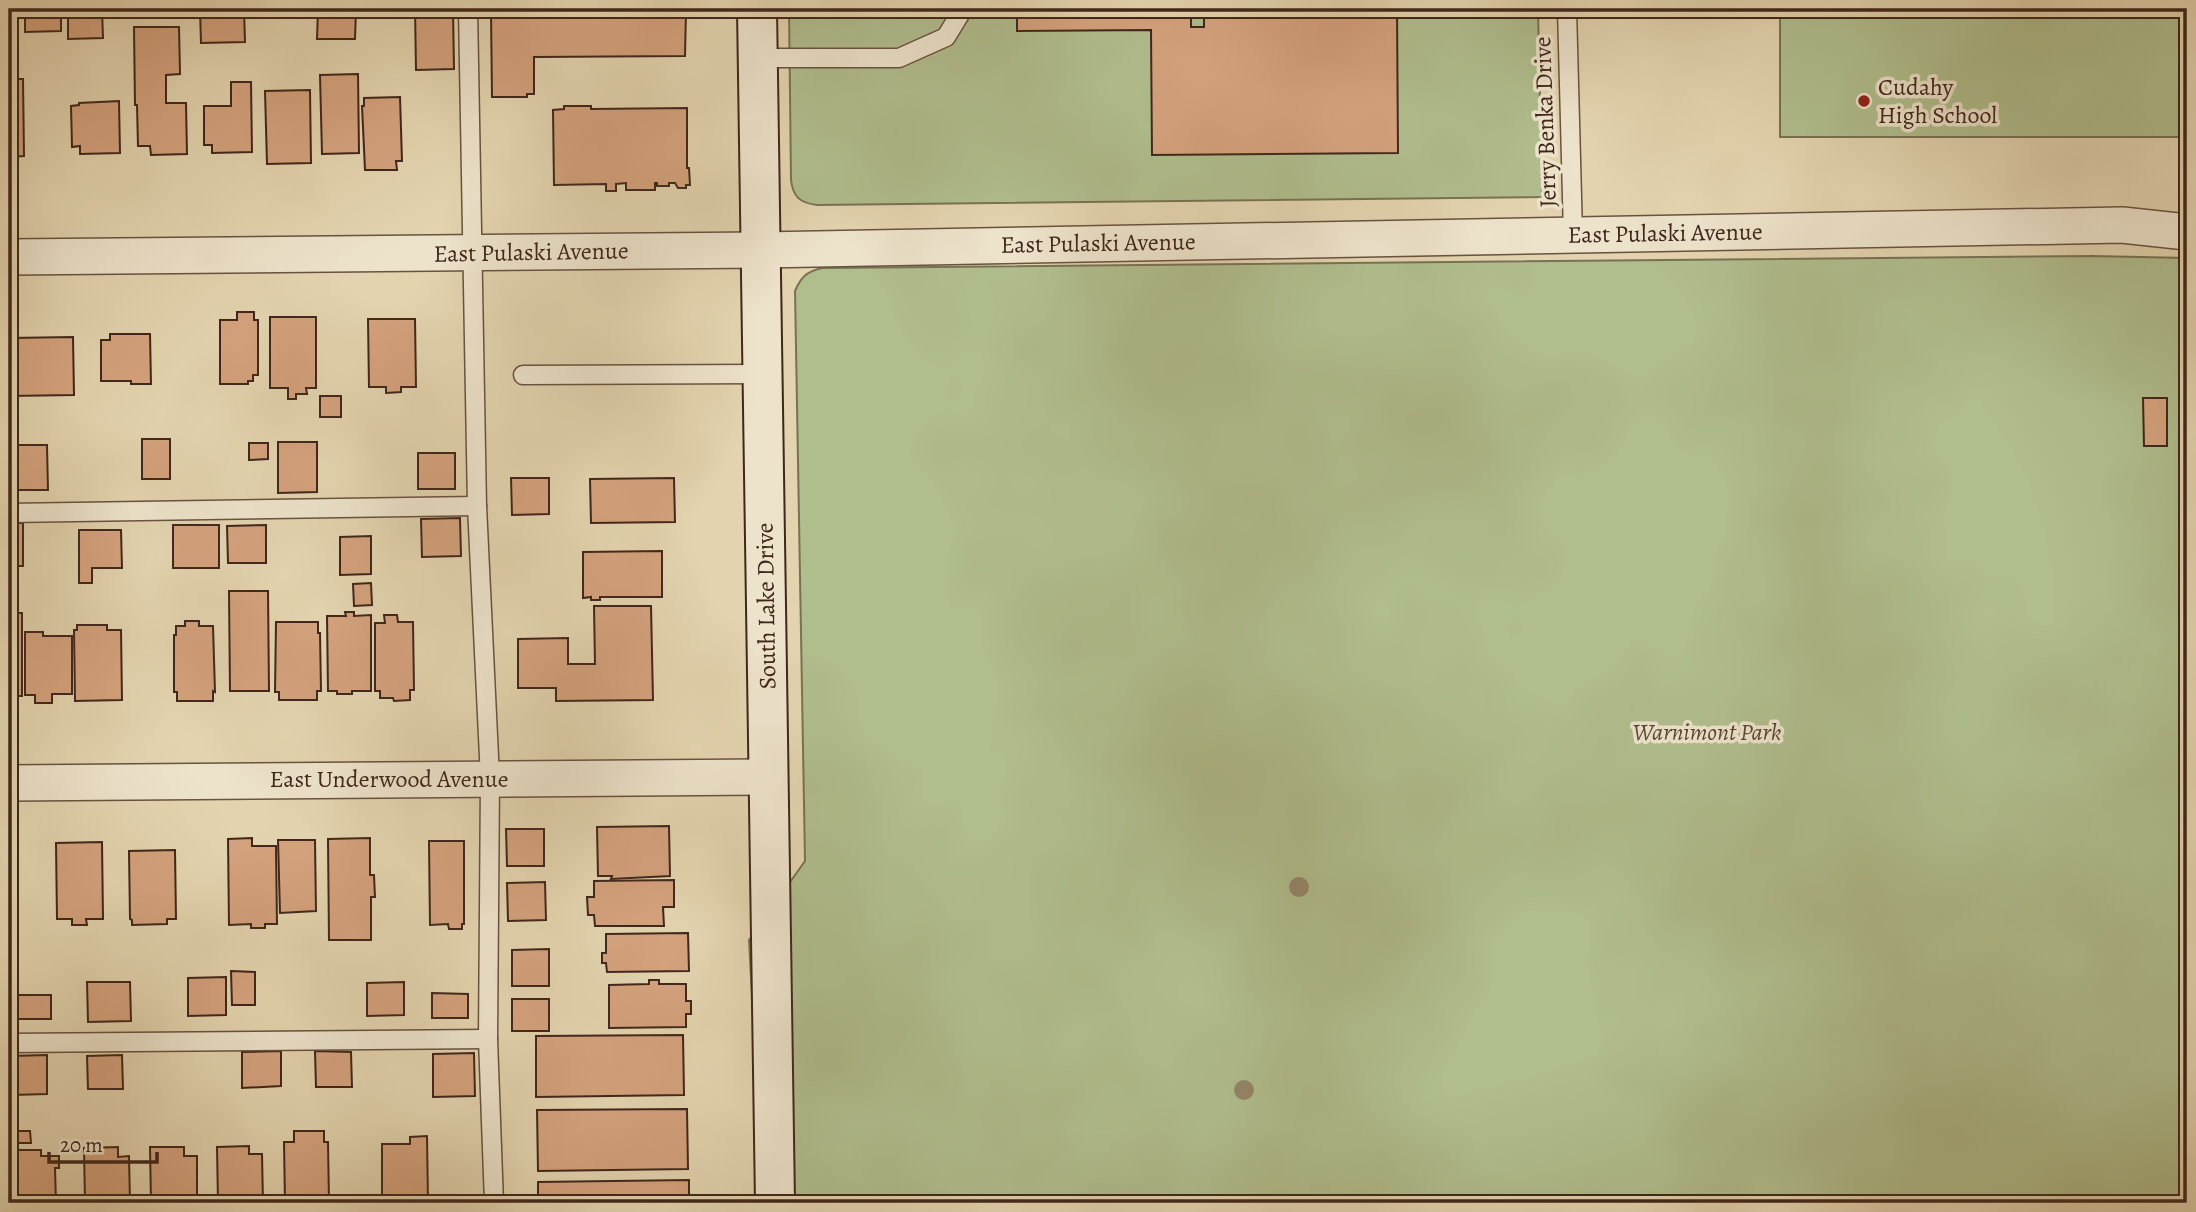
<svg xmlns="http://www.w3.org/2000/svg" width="2196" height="1212" viewBox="0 0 2196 1212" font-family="Alegreya,serif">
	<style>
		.green { fill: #b0bd8d; stroke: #787254; stroke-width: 2 }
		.building { fill: #d4a27d; stroke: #40271b; stroke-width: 2 }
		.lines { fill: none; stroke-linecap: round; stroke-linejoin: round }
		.service-casing { stroke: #695240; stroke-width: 21 }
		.minor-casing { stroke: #695240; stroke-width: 38 }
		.secondary-casing { stroke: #40271b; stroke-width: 42 }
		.service { stroke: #ede3cb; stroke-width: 18 }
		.minor { stroke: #ede3cb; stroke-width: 35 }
		.secondary { stroke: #ede3cb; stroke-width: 38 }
		.tree { fill: #95856a }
		.poi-dot { fill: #8f2418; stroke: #ede3cb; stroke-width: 2.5 }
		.labels { text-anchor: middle; stroke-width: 7; stroke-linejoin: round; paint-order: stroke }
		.poi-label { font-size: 24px; fill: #40271b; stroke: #ede3cb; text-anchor: start }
		.street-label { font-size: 24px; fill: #40271b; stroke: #ede3cb }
		.park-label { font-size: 24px; font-style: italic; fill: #564532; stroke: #ede3cb }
	</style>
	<rect width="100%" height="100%" fill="#e3d4af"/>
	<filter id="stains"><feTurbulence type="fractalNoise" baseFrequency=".00286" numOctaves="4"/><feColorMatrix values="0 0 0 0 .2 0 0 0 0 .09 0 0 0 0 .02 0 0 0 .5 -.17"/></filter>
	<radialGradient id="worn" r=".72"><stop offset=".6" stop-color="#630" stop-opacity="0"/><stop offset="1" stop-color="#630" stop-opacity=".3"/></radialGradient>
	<g class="green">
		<path d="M789,9H1538L1542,197L817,205C800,203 793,197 791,180Z"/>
		<rect x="1780" y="9" width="407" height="128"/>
		<path d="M2092,256L2187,258V1203H763L749,940L805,861L795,291C801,277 806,272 822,268Z"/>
	</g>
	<g class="building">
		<path d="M25,9H61V31L25,32Z"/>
		<path d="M68,9H102L103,38L68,39Z"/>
		<path d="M200,9H244L245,42L201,43Z"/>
		<path d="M318,9H356L355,39H317Z"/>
		<path d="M415,9H453L454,69L416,70Z"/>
		<path d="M1017,9H1191V27H1204V9H1397L1398,153L1152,155L1151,30L1017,31Z"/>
		<path d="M686,11L685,56L534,57V94H527V97H492L491,13Z"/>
		<path d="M134,27H179L180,74L166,75V103H186L187,154L151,155L150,146H138L137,105H135Z"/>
		<path d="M358,74L359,153L322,154L320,75Z"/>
		<path d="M9,79H23L24,156L9,157Z"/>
		<path d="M231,82H251L252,152L212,153V145H204V106H231Z"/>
		<path d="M310,90L311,163L267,164L265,91Z"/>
		<path d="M400,97L402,161H396L397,170H365L362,106H364V98Z"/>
		<path d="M119,101L120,153L80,154V146L72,147L71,106L79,105V103Z"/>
		<path d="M564,106H591V109L687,108V168H689L690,185H686V188H678L675,183H669V186H657V183H655V190H626V183L616,184V191H606V184L554,185L553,110L564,109Z"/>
		<path d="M237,312H254V320H258V375H253V381H248V384H220V320H237Z"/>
		<path d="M270,317H316V388H306L307,394H296V399H288V388H270Z"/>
		<path d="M368,319H415L416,387H401V392L386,393V387H369Z"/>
		<path d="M110,334H150L151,384H131V381H101V340H110Z"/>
		<path d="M73,337L74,395L9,396V338Z"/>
		<rect x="320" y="396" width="21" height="21"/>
		<path d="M2143,398H2167V446H2144Z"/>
		<rect x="142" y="439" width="28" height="40"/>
		<path d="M278,442H317V492L278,493Z"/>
		<path d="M249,443H268V459L249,460Z"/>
		<path d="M9,445H47L48,490H9Z"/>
		<rect x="418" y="453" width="37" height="36"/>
		<path d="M511,478H549V514L512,515Z"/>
		<path d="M674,478L675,522L591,523L590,479Z"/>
		<path d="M460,518L461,556L422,557L421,519Z"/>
		<rect x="9" y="523" width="14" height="43"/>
		<rect x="173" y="525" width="46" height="43"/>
		<path d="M266,525V563H228L227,526Z"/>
		<path d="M79,530H121L122,568H92V583H79Z"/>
		<path d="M371,536V574L340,575V537Z"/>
		<path d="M662,551V597H600V600H591V597L583,598V552Z"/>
		<path d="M371,583L372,605L354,606L353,584Z"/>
		<path d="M229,591H268L269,691H230Z"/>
		<path d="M594,606H651L653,700L556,701V688H518V639L568,638V664H595Z"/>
		<path d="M345,612H354V616L371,615V691H352V694H337V691H328L327,616H346Z"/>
		<rect x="9" y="613" width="13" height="83"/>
		<path d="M384,615H397L398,622H413L414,690H410V700L394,701L393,698H380V691H375V623H385Z"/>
		<path d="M185,621H199V626H213L215,692L213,691V701H177V692H174V635H176V626H185Z"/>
		<path d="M276,622H318V633H320L321,691H317V700H279V692H275Z"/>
		<path d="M77,625H107V630H121L122,700L75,701L74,630H77Z"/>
		<path d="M25,632H43V636H72V694H52V703H35V695H25Z"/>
		<path d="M669,826L670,876L611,879L612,876H598L597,827Z"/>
		<path d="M506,829H544V866H507Z"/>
		<path d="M252,838V846H276L277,924H265V928H251V924L229,925L228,839Z"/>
		<path d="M370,838V875H374L375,897H371V940H329L328,839Z"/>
		<path d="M278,840H315L316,911L280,913Z"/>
		<path d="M17,841L18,910H16V917L9,918V842Z"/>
		<path d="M429,841H464V924H462V929H449L448,924L430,925Z"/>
		<path d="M102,842L103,919H86L87,925H72V919H57L56,843Z"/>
		<path d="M175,850L176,919H167V924L132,925V920L130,919L129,851Z"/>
		<path d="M674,880V907H663L664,926H595L594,915H588L587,897H594V881Z"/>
		<path d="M545,882L546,920L508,921L507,883Z"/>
		<path d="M688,933L689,971L607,972L606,963H602V953H606V934Z"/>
		<path d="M549,949V986H512V950Z"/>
		<path d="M231,971L255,972V1005H232Z"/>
		<path d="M226,977V1015L188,1016V978Z"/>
		<path d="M649,980H659V984H686V1001H691V1014H686V1027L609,1028V985L649,984Z"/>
		<path d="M87,982H130L131,1021L88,1022Z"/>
		<path d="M404,982V1015L367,1016V983Z"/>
		<path d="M432,993L468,994V1018H432Z"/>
		<rect x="13" y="995" width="38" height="24"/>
		<rect x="512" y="999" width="37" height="32"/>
		<path d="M683,1035L684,1095L536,1097V1036Z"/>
		<path d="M281,1051V1086L242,1088V1052Z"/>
		<path d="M315,1051L351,1052L352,1087H316Z"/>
		<path d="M474,1053L475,1096L433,1097V1054Z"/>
		<path d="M47,1055V1094L12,1095L11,1056Z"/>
		<path d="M122,1055L123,1089H88L87,1056Z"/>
		<path d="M687,1109L688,1169L538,1171L537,1110Z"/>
		<path d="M15,1131H30L31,1143H15Z"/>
		<path d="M294,1131H324V1142H328L329,1203H285L284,1142H294Z"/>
		<path d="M427,1136L428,1203H382V1144H410V1137Z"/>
		<path d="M249,1146V1154H262L263,1203H218L217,1147Z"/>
		<path d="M118,1147V1157L129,1156L130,1203H85L84,1148Z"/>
		<path d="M150,1147H184V1156H197V1203H151Z"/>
		<path d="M10,1150H41V1156H59V1168H55L56,1203H10Z"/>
		<path d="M689,1180V1203H538V1182Z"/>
	</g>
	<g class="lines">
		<defs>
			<g id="service">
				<path d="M468,9L477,506L490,778L488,1039L494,1203"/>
				<path d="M1567,9L1573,235"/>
				<path d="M757,58H899L946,37L963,9"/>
				<path d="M523,375L761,374"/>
				<path d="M9,513L477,506"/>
				<path d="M9,1043L488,1039"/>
			</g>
			<g id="minor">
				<path d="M9,257L760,250L2122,225L2187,232"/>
				<path d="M9,783L769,777"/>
			</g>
			<path id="secondary" d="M757,9L775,1203"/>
		</defs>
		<use href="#service" class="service-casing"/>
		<use href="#minor" class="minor-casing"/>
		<use href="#secondary" class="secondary-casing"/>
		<use href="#service" class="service"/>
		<use href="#minor" class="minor"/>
		<use href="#secondary" class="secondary"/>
	</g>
	<g class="tree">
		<circle cx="1299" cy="887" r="10"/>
		<circle cx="1244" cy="1090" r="10"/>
	</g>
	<circle class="poi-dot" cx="1864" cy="101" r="7"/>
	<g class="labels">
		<g class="poi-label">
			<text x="1878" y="95">Cudahy<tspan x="1878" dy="28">High School</tspan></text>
		</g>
		<g class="street-label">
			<text transform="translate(1545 122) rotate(-92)" y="8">Jerry Benka Drive</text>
			<text transform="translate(1665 233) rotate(-1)" y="8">East Pulaski Avenue</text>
			<text transform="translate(1098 243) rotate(-1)" y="8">East Pulaski Avenue</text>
			<text transform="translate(531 252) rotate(-1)" y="8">East Pulaski Avenue</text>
			<text transform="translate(766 606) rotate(-91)" y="8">South Lake Drive</text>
			<text x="389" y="787">East Underwood Avenue</text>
		</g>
		<g class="park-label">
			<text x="1707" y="740">Warnimont Park</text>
		</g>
	</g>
	<rect width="2196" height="1212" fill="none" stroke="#e3d4af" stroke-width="35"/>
	<rect x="10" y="10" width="2175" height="1191" fill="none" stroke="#40271b" stroke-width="3.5"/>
	<rect x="18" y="18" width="2161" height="1177" fill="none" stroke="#40271b" stroke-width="2"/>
	<path d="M49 1152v10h108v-10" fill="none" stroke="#40271b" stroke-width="3.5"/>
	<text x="60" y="1152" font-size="21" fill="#40271b" stroke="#ede3cb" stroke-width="5" paint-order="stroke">20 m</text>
	<rect width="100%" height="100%" filter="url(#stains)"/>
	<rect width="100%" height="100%" fill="url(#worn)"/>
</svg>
